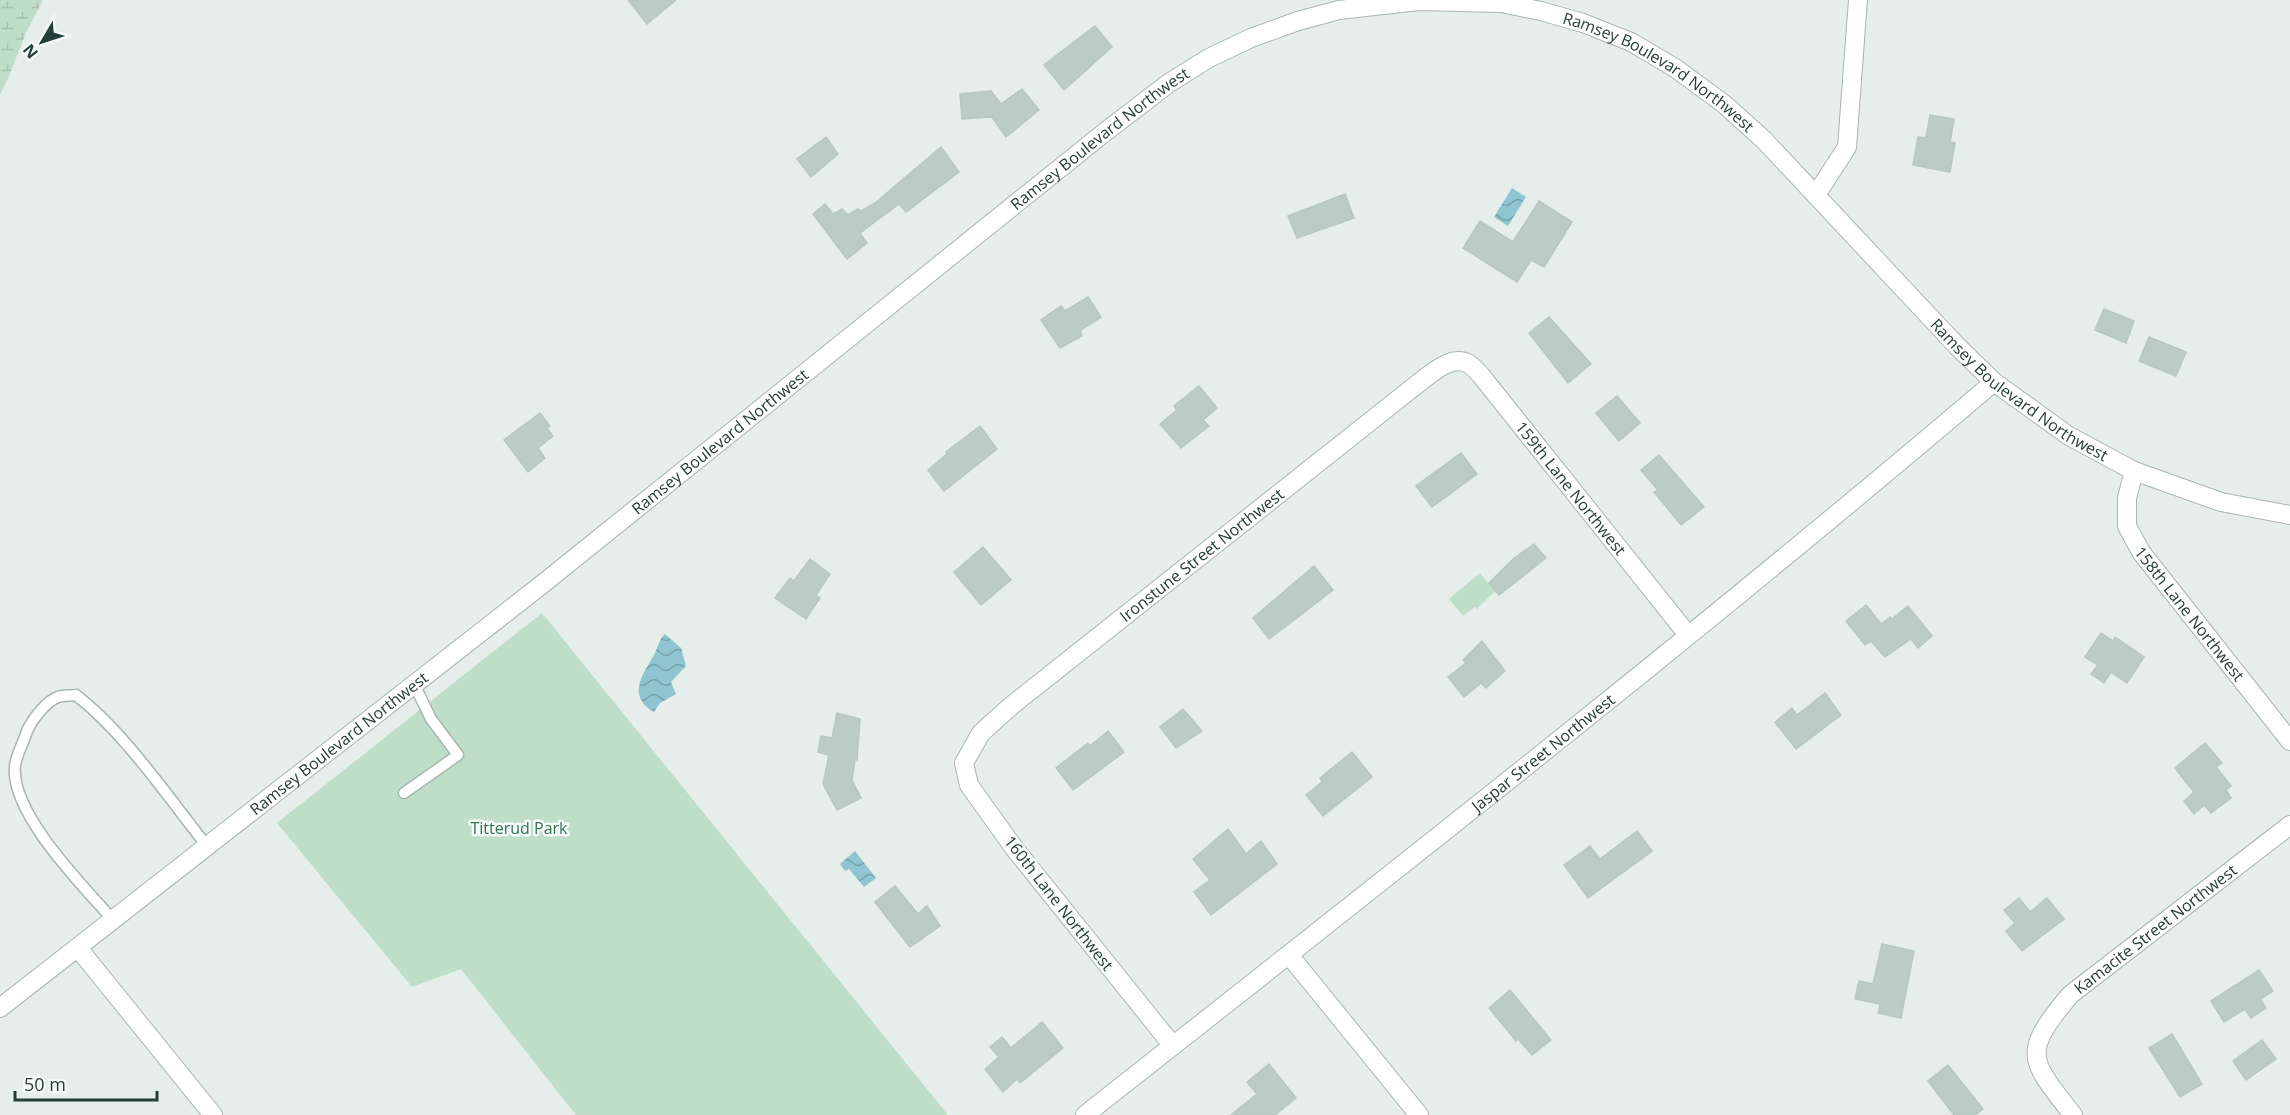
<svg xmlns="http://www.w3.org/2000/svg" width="2290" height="1115" viewBox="0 0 2290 1115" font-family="'Open Sans',sans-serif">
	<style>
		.green { fill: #bfdec8 }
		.wetland { fill: url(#wetland-marsh) }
		.water { fill: url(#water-waves) }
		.building { fill: #bdcbc6; stroke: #b7c7c1; stroke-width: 1.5 }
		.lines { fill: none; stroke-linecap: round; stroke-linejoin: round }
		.service-casing { stroke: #a7b6b1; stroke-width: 13 }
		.minor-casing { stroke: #a7b6b1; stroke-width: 20 }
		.tertiary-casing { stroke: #a7b6b1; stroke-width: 20 }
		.service { stroke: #fff; stroke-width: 10 }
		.minor { stroke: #fff; stroke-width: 18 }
		.tertiary { stroke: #fff; stroke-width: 18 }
		.labels { text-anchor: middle; stroke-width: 5; stroke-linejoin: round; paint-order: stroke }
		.street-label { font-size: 16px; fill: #243f39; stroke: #f6faf8 }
		.park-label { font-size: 16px; fill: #30754c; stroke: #f6faf8 }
	</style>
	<defs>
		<pattern id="wetland-marsh" width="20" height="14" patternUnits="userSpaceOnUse" patternTransform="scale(1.5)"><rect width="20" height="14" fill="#bfdec8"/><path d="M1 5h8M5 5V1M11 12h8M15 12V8" fill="none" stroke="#a4c0ad"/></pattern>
		<pattern id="water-waves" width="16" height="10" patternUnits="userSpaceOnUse" patternTransform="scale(1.5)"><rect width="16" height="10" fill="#8fc5d0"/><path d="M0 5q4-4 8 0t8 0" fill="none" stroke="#75a1aa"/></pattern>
	</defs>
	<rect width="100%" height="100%" fill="#e5eeea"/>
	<g class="green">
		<path d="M1480,573L1495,591L1477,609L1475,607L1463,616L1449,599Z"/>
		<path d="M542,613L948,1115H576L461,969L412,987L277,823Z"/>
	</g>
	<path class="wetland" d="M0,0H43L26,33L7,81L0,94Z"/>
	<g class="water">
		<path d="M1512,188L1526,197L1508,226L1494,217Z"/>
		<path d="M665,634L681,648L686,666L671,682L676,694L660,703L654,712C626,696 643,674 654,655C658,647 659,639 665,634Z"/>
		<path d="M855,851L876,878L864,887L849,869L845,871L840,864Z"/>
	</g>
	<g class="building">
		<path d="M628,0H676L647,24Z"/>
		<path d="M1095,26L1112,47L1064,90L1044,65Z"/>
		<path d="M1022,89L1039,110L1006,137L992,117L962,119L960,94L991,91L1001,104Z"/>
		<path d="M1930,115L1954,119L1950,142L1955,143L1950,172L1913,165L1918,137L1926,138Z"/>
		<path d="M826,137L838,154L811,177L797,159Z"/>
		<path d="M941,147L959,172L906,212L899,204L860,233L867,243L847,259L813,214L825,204L833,214L842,209L848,215L858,209L861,211L875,203Z"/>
		<path d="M1345,194L1354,218L1297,238L1288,216Z"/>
		<path d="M1539,201L1572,222L1544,267L1531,260L1517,282L1463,248L1480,221L1513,242Z"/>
		<path d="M1088,297L1101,317L1080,331L1082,336L1060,348L1041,320L1061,306L1065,311Z"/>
		<path d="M2104,309L2134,321L2126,343L2095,330Z"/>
		<path d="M1549,317L1591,364L1568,383L1529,333Z"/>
		<path d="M2149,337L2186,352L2176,376L2139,361Z"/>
		<path d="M1199,386L1217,408L1203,420L1209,426L1181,448L1160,424L1177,410L1174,406Z"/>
		<path d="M1617,396L1640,423L1619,441L1596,413Z"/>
		<path d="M540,413L550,426L547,428L553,436L538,448L545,458L528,472L504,440Z"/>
		<path d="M980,426L997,449L944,491L928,470L947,454L946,452Z"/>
		<path d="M1461,453L1477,474L1432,507L1416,486Z"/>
		<path d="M1659,455L1704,507L1681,525L1654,492L1658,490L1641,470Z"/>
		<path d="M1534,544L1546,558L1499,595L1489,583L1513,559Z"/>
		<path d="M983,547L1011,580L981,605L954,572Z"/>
		<path d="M810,559L830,574L816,595L820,598L806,619L775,598L790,578L794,581Z"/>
		<path d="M1314,566L1333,590L1269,639L1253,618Z"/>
		<path d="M1866,605L1881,624L1890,617L1892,619L1908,606L1932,636L1918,648L1911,639L1885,657L1871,641L1865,645L1846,621Z"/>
		<path d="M2101,633L2113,641L2115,637L2144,657L2127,683L2111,672L2104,683L2091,674L2098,665L2085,657Z"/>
		<path d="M1482,641L1505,671L1486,688L1481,683L1464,697L1448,677L1466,663L1463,660Z"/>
		<path d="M1825,693L1841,715L1796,749L1775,722L1792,708L1797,715Z"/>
		<path d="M1183,709L1202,731L1176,748L1160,727Z"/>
		<path d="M837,713L860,719L857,760H855L852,780L861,798L837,810L823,784L829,755L818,752L821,736L832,738Z"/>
		<path d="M1108,731L1124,752L1073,790L1056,768L1088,743L1090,746Z"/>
		<path d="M2205,743L2222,763L2216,767L2231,786L2226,790L2231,798L2211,813L2204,805L2194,814L2184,801L2194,792L2175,768Z"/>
		<path d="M1352,752L1372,777L1323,816L1306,795L1322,782L1320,778Z"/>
		<path d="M1228,829L1246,854L1261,841L1277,864L1211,915L1194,892L1210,880L1193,859Z"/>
		<path d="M1637,831L1652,851L1588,898L1564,865L1590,846L1600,859Z"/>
		<path d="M895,886L918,914L927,906L940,926L910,947L875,902Z"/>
		<path d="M2019,898L2030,912L2047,898L2064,919L2022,951L2006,931L2015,923L2004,910Z"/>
		<path d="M1882,944L1914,951L1901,1018L1878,1013L1880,1004L1855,999L1859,981L1873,984Z"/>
		<path d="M2259,970L2273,991L2260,999L2266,1008L2251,1018L2245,1009L2224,1022L2211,1001Z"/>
		<path d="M1510,990L1551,1040L1532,1055L1518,1039L1516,1041L1489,1008Z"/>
		<path d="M1042,1022L1063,1048L1020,1083L1017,1079L1003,1092L985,1069L999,1057L990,1047L1002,1037L1011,1048Z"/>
		<path d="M2172,1034L2202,1084L2180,1097L2149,1048Z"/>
		<path d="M2262,1040L2276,1059L2246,1080L2233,1061Z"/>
		<path d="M1269,1064L1296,1098L1275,1115H1231L1257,1094L1247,1082Z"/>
		<path d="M1948,1065L1983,1109L1975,1115H1954L1928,1081Z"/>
	</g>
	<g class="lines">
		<defs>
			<g id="service">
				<path d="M404,793L458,755L431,719L414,684"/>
				<path d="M113,920C83,886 10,813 15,766C16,755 24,742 27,731C32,720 46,701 58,697C63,695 71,696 76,695C126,734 167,796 207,846"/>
			</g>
			<g id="minor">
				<path d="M1816,195L1847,147L1858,0"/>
				<path id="s1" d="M2134,471L2127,498V526L2141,552L2290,741"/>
				<path d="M78,948L213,1115"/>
				<path d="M1289,955L1419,1115"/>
				<path id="s2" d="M1173,1046L1014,848L969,785L964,763L981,733L1011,706L1425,378C1437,369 1454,355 1469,364C1474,367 1479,373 1483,378L1688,635"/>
				<path id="s3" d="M1085,1115C1391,874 1698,634 1994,382"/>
				<path id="s4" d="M2073,1115C2028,1058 2022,1053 2070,995L2290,825"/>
			</g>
			<g id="tertiary">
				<path id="s5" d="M0,1008L540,586L1105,132L1169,83L1209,58L1251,38L1298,21L1339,10L1419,1L1501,3L1541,11L1583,23L1631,42L1675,68L1724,104L1764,140L1957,346L1994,382L2069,436L2134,471L2221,502L2290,515"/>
			</g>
		</defs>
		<use href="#service" class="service-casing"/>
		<use href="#minor" class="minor-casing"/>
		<use href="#tertiary" class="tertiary-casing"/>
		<use href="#service" class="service"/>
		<use href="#minor" class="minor"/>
		<use href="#tertiary" class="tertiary"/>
	</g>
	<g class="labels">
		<g class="street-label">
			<text dy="6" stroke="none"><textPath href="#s5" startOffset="2014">Ramsey Boulevard Northwest</textPath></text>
			<text dy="6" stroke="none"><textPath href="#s5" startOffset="1402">Ramsey Boulevard Northwest</textPath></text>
			<text dy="6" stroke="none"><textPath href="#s5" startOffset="2500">Ramsey Boulevard Northwest</textPath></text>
			<text dy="6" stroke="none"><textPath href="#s5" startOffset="916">Ramsey Boulevard Northwest</textPath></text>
			<text dy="6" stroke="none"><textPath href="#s2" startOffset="1167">159th Lane Northwest</textPath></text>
			<text dy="6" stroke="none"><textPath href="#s2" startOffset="672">Ironstune Street Northwest</textPath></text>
			<text dy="6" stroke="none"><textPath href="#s1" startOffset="164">158th Lane Northwest</textPath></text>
			<text dy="6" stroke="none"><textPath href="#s5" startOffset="430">Ramsey Boulevard Northwest</textPath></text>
			<text dy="6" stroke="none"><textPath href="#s3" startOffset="584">Jaspar Street Northwest</textPath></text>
			<text transform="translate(1059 903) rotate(52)" y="6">160th Lane Northwest</text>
			<text dy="6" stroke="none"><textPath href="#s4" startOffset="249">Kamacite Street Northwest</textPath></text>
		</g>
		<g class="park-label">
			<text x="519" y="834">Titterud Park</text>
		</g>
	</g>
	<g transform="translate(42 42) rotate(231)" stroke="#f6faf8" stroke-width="4.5" paint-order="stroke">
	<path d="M0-4.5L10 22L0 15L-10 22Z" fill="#243f39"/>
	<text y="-9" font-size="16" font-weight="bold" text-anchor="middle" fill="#243f39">N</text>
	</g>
	<path d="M15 1091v9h142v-9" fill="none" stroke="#243f39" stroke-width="3"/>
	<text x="24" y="1091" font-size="18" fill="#243f39" stroke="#f6faf8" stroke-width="4.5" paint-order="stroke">50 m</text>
</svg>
